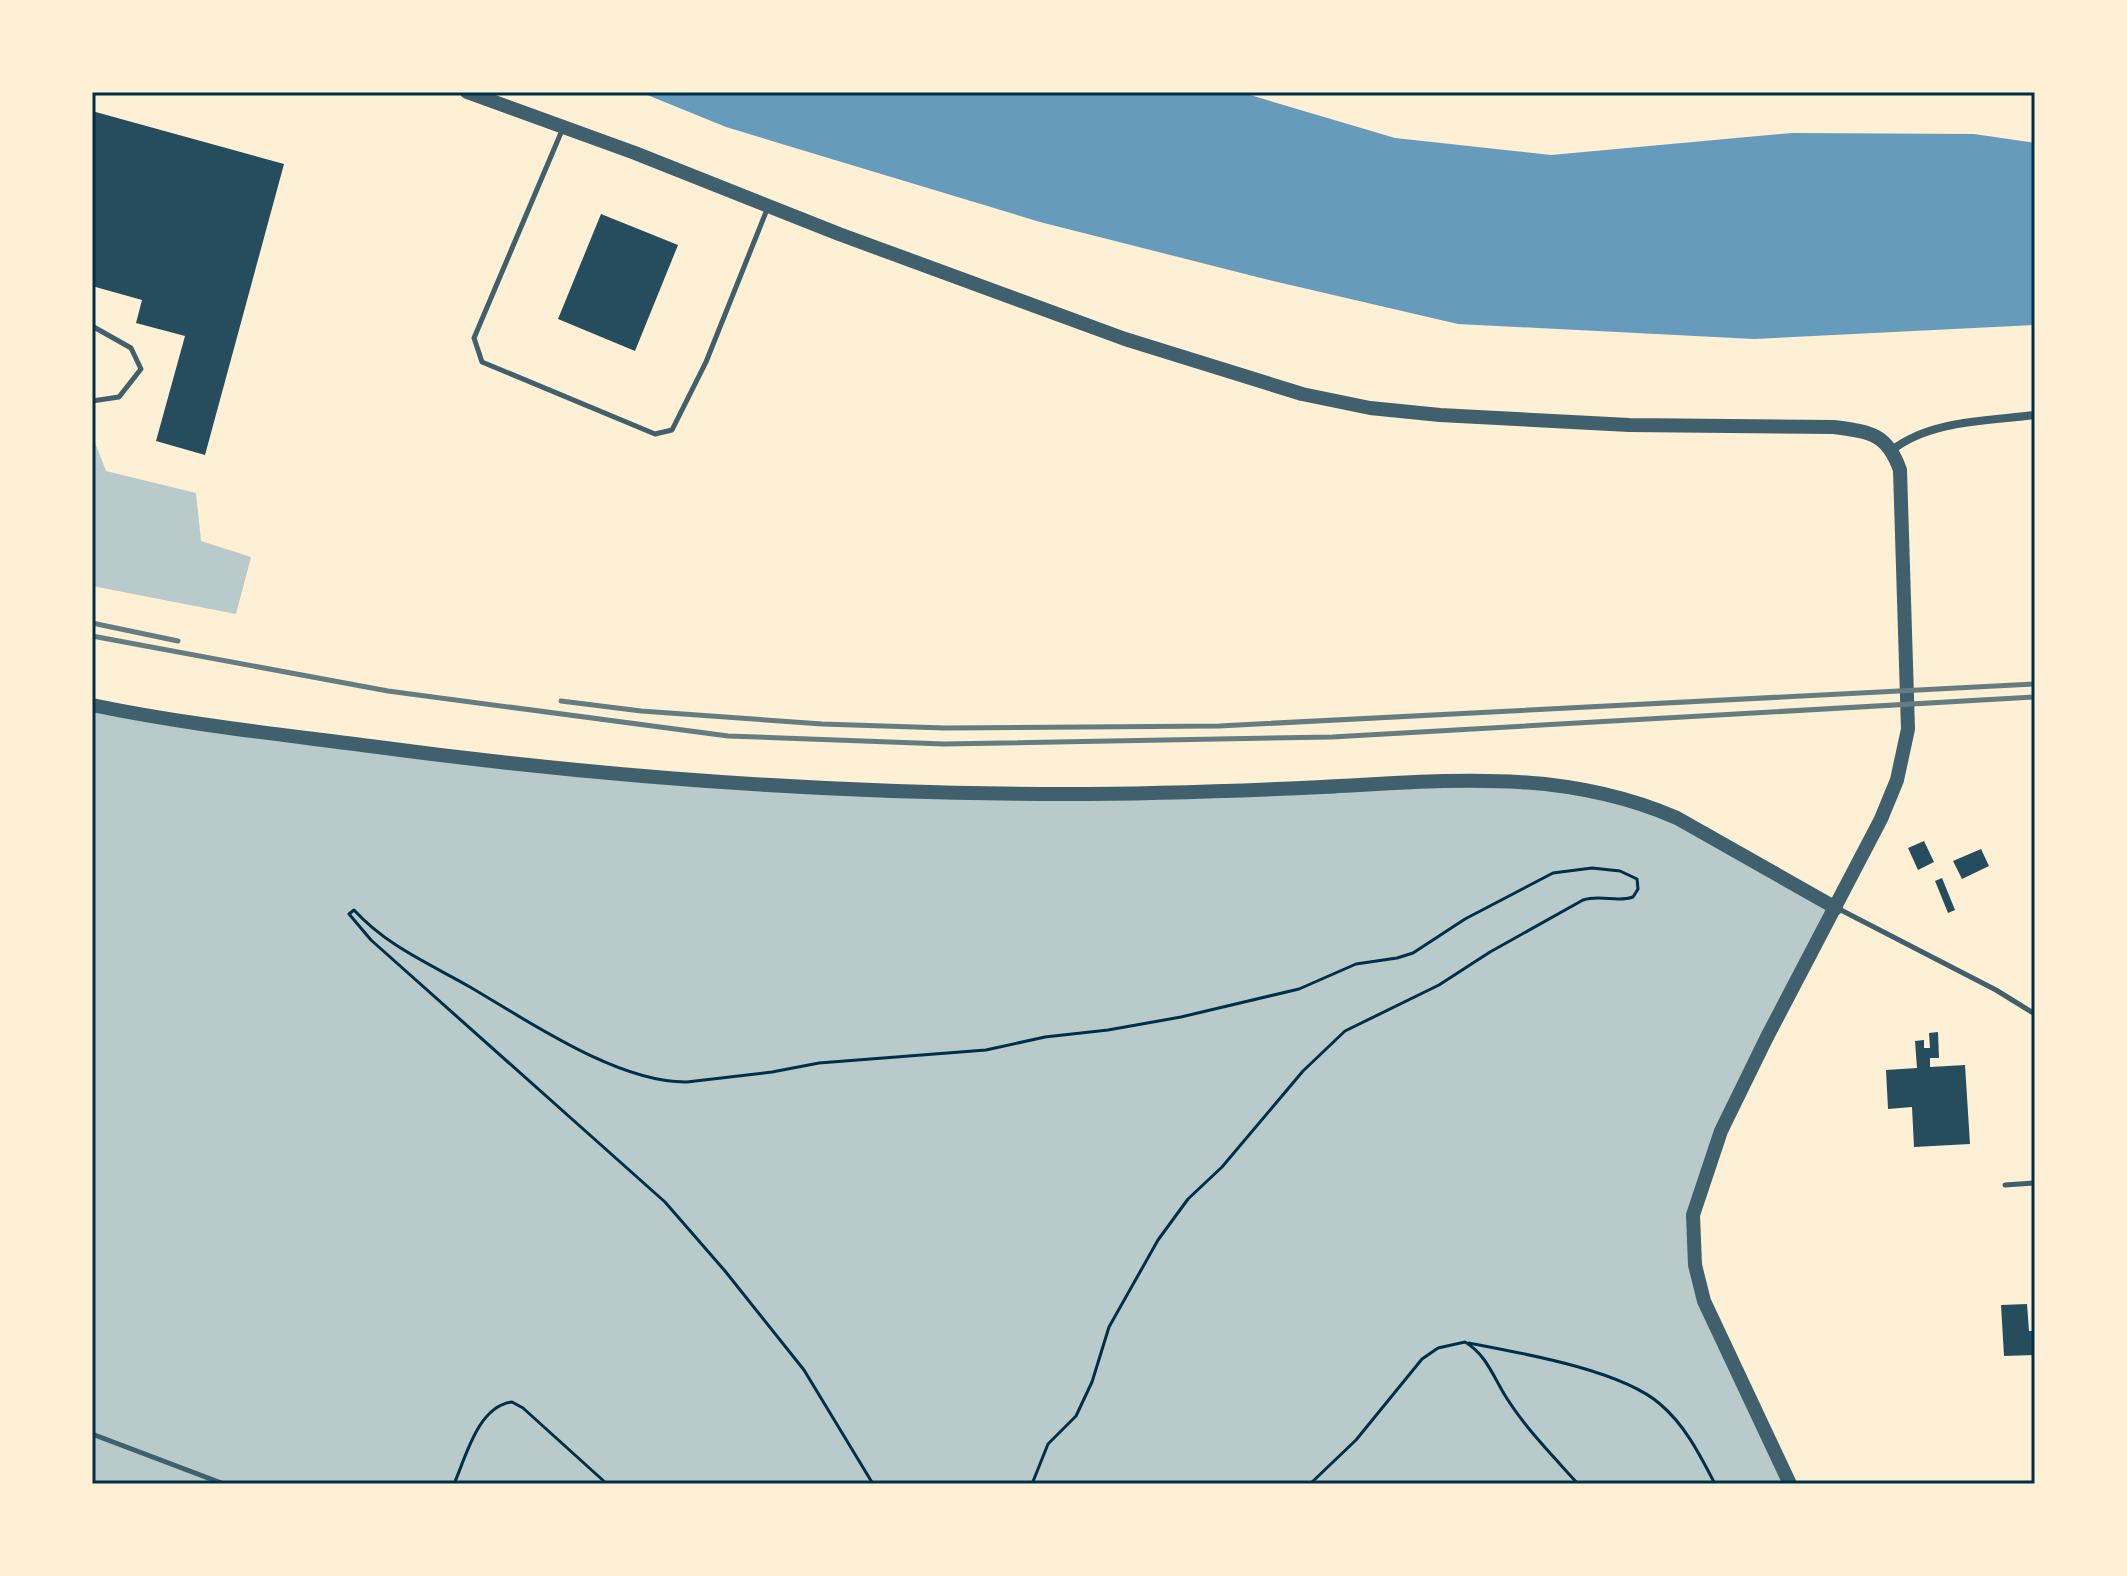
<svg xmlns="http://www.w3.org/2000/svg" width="2127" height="1576" viewBox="0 0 2127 1576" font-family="Commissioner,sans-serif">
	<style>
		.green { fill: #b9caca }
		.water { fill: #669bbc }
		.building { fill: #264d5e }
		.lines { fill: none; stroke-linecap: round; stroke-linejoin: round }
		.path { stroke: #003049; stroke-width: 3 }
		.service { stroke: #3f606c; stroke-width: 5 }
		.minor { stroke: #3f606c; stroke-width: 8 }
		.tertiary { stroke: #3f606c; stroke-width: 14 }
		.rail { stroke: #657d81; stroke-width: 5 }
		.neatline { fill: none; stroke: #003049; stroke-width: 3 }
	</style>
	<rect width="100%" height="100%" fill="#fdf0d5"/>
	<g class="green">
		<path d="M92,435L106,471L196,493L201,541L251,557L236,614L92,586Z"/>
		<path d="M92,705L704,782L1064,794L1473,779L1630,799L1836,908L1701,1186L1695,1265L1790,1484H92Z"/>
	</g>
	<path class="water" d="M640,92H1240L1395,138L1551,155L1792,133L1974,134L2035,143V325L1754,339L1458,324L1265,279L1040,222L726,127Z"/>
	<g class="building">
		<path d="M92,111L284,164L205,455L156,441L185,336L136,323L142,300L92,286Z"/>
		<path d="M601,214L678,245L635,351L558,319Z"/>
		<path d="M1924,841L1934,862L1918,870L1908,848Z"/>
		<path d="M1981,849L1989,866L1962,879L1953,861Z"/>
		<path d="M1942,878L1955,910L1948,913L1935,881Z"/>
		<path d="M1938,1032L1939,1058H1930V1067L1965,1065L1970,1144L1914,1147L1912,1107L1888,1109L1886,1070L1917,1068L1915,1041L1924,1040V1048H1930L1929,1033Z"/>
		<path d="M2027,1304L2029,1331H2034L2035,1355L2004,1356L2001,1305Z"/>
	</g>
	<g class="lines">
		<g class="path">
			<path d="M1469,1343C1521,1353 1621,1370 1660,1404C1685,1425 1700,1455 1715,1484"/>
			<path d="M454,1484C466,1457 478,1406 512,1402L523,1408L607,1484"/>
			<path d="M873,1484L804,1370L725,1271L665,1202L371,940L349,914L354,910C387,946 428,963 470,987C528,1021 618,1083 687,1082L772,1072L819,1063L986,1050L1045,1037L1108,1030L1181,1017L1299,989L1356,964L1397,958L1413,953L1465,919L1553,873L1592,868L1620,871L1637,879L1638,889L1633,897C1617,903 1601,894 1583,900L1490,952L1439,985L1345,1031L1303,1071L1222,1167L1188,1199L1158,1240L1109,1327L1092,1382L1076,1416L1048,1444L1032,1484"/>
			<path d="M1310,1484L1356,1440L1422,1359L1438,1348L1465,1342C1486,1354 1494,1378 1506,1397C1526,1429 1553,1456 1578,1484"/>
		</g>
		<g class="service">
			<path d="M563,128L474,338L482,362L655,434L672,430L706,362L768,207"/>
			<path d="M92,326L131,348L141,369L119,397L92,401"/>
			<path d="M1837,908L1996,990L2035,1014"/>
			<path d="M2005,1185L2035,1183"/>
			<path d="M92,1434L224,1484"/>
		</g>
		<path class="minor" d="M1892,450C1931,420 1987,421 2035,415"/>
		<g class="tertiary">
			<path d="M467,92L635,153L839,234L1125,339L1302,394L1370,408L1440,415L1629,425L1834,427C1870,432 1887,433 1900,470L1908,729L1897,780L1881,819L1767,1037L1721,1131L1693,1215L1695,1265L1704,1301L1790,1484"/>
			<path d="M92,705C183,724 277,734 370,746C600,777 832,794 1065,794C1151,794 1236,791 1322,787C1445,781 1560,767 1677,818L1836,908"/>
		</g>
		<g class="rail">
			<path d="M92,623L178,641"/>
			<path d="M92,636L388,691L728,736L944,744L1332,737L2035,697"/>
			<path d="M561,701L641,711L822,724L945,728L1219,726L2035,684"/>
		</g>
	</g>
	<rect width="2127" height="1576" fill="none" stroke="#fdf0d5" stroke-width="188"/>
	<rect x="94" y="94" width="1939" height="1388" class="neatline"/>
</svg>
